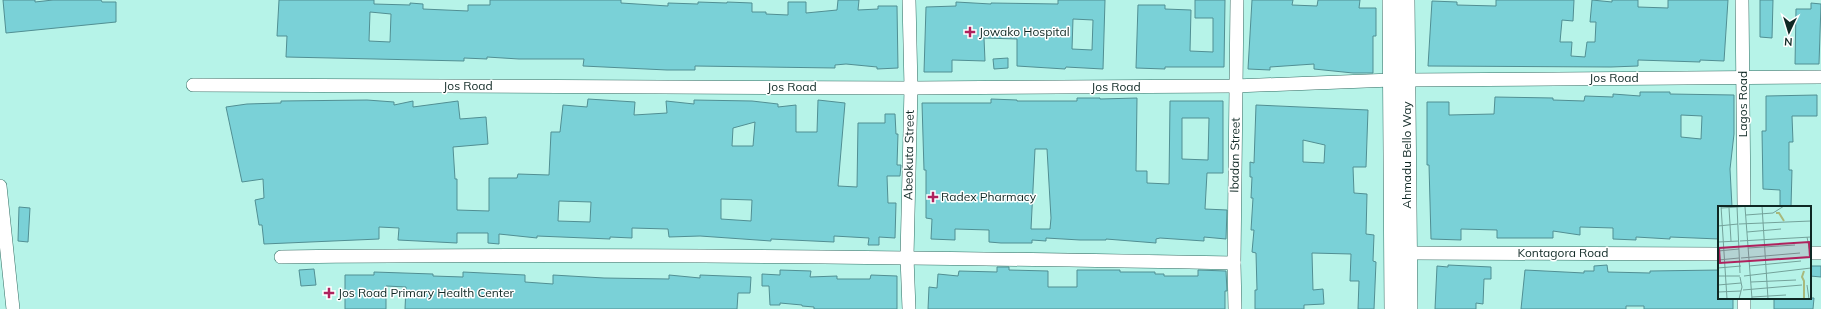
<svg xmlns="http://www.w3.org/2000/svg" width="1821" height="309" viewBox="0 0 1821 309" font-family="Mulish,sans-serif">
	<style>
		.building { fill: #7ad1d7; stroke: #518f93; fill-rule: evenodd }
		.lines { fill: none; stroke-linecap: round; stroke-linejoin: round }
		.minor-casing { stroke: #326d63; stroke-width: 14 }
		.major-casing { stroke: #326d63; stroke-width: 18 }
		.minor { stroke: #fff; stroke-width: 13 }
		.major { stroke: #fff; stroke-width: 17 }
		.poi-dot { fill: #af225d; stroke: #fff; stroke-width: 1.5 }
		.labels { text-anchor: middle; stroke-width: 3; stroke-linejoin: round; paint-order: stroke }
		.poi-label { font-size: 12px; fill: #0f2824; stroke: #fff; text-anchor: start }
		.street-label { font-size: 12px; fill: #0f2824; stroke: #fff }
		.inset-river { fill: none; stroke: #a8b97c; stroke-width: 2 }
		.inset-road { fill: none; stroke: #73a29a; stroke-width: 1 }
		.view { fill: #af225d; fill-opacity: 0.15; stroke: #af225d; stroke-width: 2 }
		.inset-edge { fill: none; stroke: #0f2824; stroke-width: 2 }
	</style>
	<rect width="100%" height="100%" fill="#b6f3e8"/>
	<g class="building">
		<path d="M3,0H35V2L53,0H101L102,2H116V22L6,33Z"/>
		<path d="M279,0H374V4L410,5V3L423,4V9L468,11V5H490V0H621V3L668,6V3L698,4V2L727,3V2L752,3V12H766V14L788,15V2H806V13L837,10L838,0H859L858,10L878,9V6H897L898,68L877,69V67L846,64L835,65V68L695,66V70H667L583,66L584,59H519L487,57V59L464,58V61L286,57L287,36H277ZM370,12L391,14L390,42L369,41Z"/>
		<path d="M1058,0H1105L1103,69L1066,67L1065,69L1017,66V39L984,38L985,61L952,60V72H924L926,7L956,6V2L991,4V3L1058,4ZM1073,19L1093,20L1092,50L1072,49Z"/>
		<path d="M1195,0H1225L1224,67H1165V69L1136,68L1138,5H1165V9L1191,10L1190,51L1213,52V18H1195Z"/>
		<path d="M1252,0H1293L1292,5L1317,6L1318,0H1360L1359,8H1376V36H1373V73H1353L1314,69V64L1270,67V70L1248,69Z"/>
		<path d="M1496,0H1574L1573,21L1562,20L1560,42H1572L1571,56L1585,57L1587,42H1595L1596,22H1590L1592,0L1612,2V0H1638V7L1668,8V0H1728L1724,61L1700,60V62L1638,60V66L1611,67L1428,66L1432,1L1457,2V5L1496,6Z"/>
		<path d="M1760,0H1773L1772,38L1760,37Z"/>
		<path d="M1811,3L1821,4L1819,64H1795L1796,9H1811Z"/>
		<path d="M1008,58V68L994,69L993,59Z"/>
		<path d="M1640,92H1670V94L1734,95V134L1730,169L1732,207H1719V239L1670,237V239L1636,237V240L1613,239V228L1580,227V235L1553,231V238H1497V230L1461,229V240L1431,239L1429,165H1427V102H1449V115L1494,114L1495,97L1553,98V100L1584,101L1585,96L1613,97V94L1640,96ZM1681,115L1702,116L1701,139L1681,137Z"/>
		<path d="M1817,95V116H1792L1793,142H1789V170H1792L1791,207H1780V190L1763,189L1762,131H1766V96Z"/>
		<path d="M1077,98H1100V99L1137,98L1136,171H1147V183L1169,184L1170,101H1223V173H1207L1205,209L1227,210L1226,239L1204,237V241L1160,238L1156,239V243L1106,239V240H1080L1046,238V241L1032,240V243H1001L989,242V230L955,229V240L931,239L932,219L926,218V170H924L922,103H991V99L1017,100V101H1077ZM1182,118H1209L1208,160L1182,159ZM1035,149H1047L1051,218L1050,229H1031Z"/>
		<path d="M588,99L635,102L634,115L667,113L666,101L694,104V100L752,101L778,104V107L796,105V132H817L818,100L845,103L838,186L857,187L858,123H885V114H895L896,134H898L897,165H901L900,176H887L888,203H896L895,238L879,237V245H868L869,238L834,236V242L771,239V241L700,236L669,237L668,229L632,228V238L610,237V239L537,236V238L499,234V244L488,243V233H457V243L398,240L399,228L379,227V239L264,244L262,225H259L255,200L264,198L263,179L242,182L226,107L247,104L281,103V101L367,100L394,102V105L413,101V107L458,101L460,119L486,117L488,144L453,147L455,179H457V210L489,211V178H517L518,174L549,175L551,132H560L563,105L587,107ZM755,122L753,146H732L733,128ZM721,199L752,200L751,221L721,219ZM559,201L591,202L590,222L558,221Z"/>
		<path d="M1256,105L1368,110L1366,167H1353L1354,193L1367,194L1366,234L1374,235L1373,261L1376,262L1374,309H1358L1359,281H1350L1351,254L1312,253L1313,290L1323,289L1324,304L1304,305V309H1255V290H1257L1256,253L1252,252L1254,230H1251L1253,198H1251L1252,177H1250V162L1254,163ZM1303,140L1325,145L1324,163L1303,162Z"/>
		<path d="M19,207L30,208L28,242L18,241Z"/>
		<path d="M1448,265L1491,267V279H1484L1483,304L1476,303V309H1435L1437,266L1448,267Z"/>
		<path d="M1607,265L1608,272L1650,273V271L1719,270V298H1733V309H1644V306H1626V309H1521L1525,270L1584,273V271H1594V266Z"/>
		<path d="M1810,266H1821V277L1810,276Z"/>
		<path d="M997,267H1009V270L1048,271V287H1077V270H1120V272H1155V274H1164V276H1198V270L1226,271L1227,291H1225V309H928L929,287L937,288L938,274L958,276L959,271L997,272Z"/>
		<path d="M314,269L316,285L301,286L299,270Z"/>
		<path d="M780,270L811,271L810,277L837,276V279H870L871,275L897,276V309H814V307L802,306V305L780,303V305H770L769,286H762V274L780,275Z"/>
		<path d="M374,272L433,274V276L463,277V272L525,275V282L553,284V275L604,278L669,279V275L700,278V275L751,277L750,293H738L737,309H405L406,287L386,286V309H345V275H374Z"/>
		<path d="M1774,298H1814L1813,309H1774Z"/>
	</g>
	<g class="lines">
		<defs>
			<g id="minor">
				<path d="M909,0L911,88L907,257L909,309"/>
				<path d="M1742,0L1744,207"/>
				<path d="M1406,80L1821,77"/>
				<path d="M193,85L911,88L1235,86L1392,80"/>
				<path d="M0,186L13,309"/>
				<path d="M1408,253L1719,254"/>
				<path d="M1810,253H1821"/>
				<path d="M281,257C599,253 916,257 1234,263"/>
				<path d="M1744,298V309"/>
				<path d="M1235,309L1234,263L1237,0"/>
			</g>
			<g id="major">
				<path d="M1391,0L1393,309"/>
				<path d="M1406,0L1409,309"/>
			</g>
		</defs>
		<use href="#minor" class="minor-casing"/>
		<use href="#major" class="major-casing"/>
		<use href="#minor" class="minor"/>
		<use href="#major" class="major"/>
	</g>
	<g class="poi-dot">
		<path d="M968 26h4v4h4v4h-4v4h-4v-4h-4v-4h4z"/>
		<path d="M931 191h4v4h4v4h-4v4h-4v-4h-4v-4h4z"/>
		<path d="M327 287h4v4h4v4h-4v4h-4v-4h-4v-4h4z"/>
	</g>
	<g class="labels">
		<g class="poi-label">
			<text x="979" y="36">Jowako Hospital</text>
			<text x="941" y="201">Radex Pharmacy</text>
			<text x="338" y="297">Jos Road Primary Health Center</text>
		</g>
		<g class="street-label">
			<text x="1614" y="82">Jos Road</text>
			<text x="468" y="90">Jos Road</text>
			<text x="792" y="91">Jos Road</text>
			<text x="1116" y="91">Jos Road</text>
			<text transform="translate(1743 104) rotate(-90)" y="4">Lagos Road</text>
			<text transform="translate(909 155) rotate(-89)" y="4">Abeokuta Street</text>
			<text transform="translate(1235 155) rotate(-89)" y="4">Ibadan Street</text>
			<text transform="translate(1407 155) rotate(-90)" y="4">Ahmadu Bello Way</text>
			<text x="1563" y="257">Kontagora Road</text>
		</g>
	</g>
	<g transform="translate(1718 206)">
		<rect width="93" height="93" fill="#b6f3e8"/>
		<path class="inset-river" d="M58,7H61L66,15M86,93V75L84,71L86,65"/>
		<path class="inset-road" d="M3,0L9,93M19,0L22,67M44,0L50,93M19,1L31,0M27,1L34,93M3,2L19,1M11,2L13,35M28,9L55,7L66,0M21,18L93,15M0,20L20,18M29,26L63,23M89,31L93,51M22,35L93,31M0,36L21,35M30,42L77,39M0,45L21,43M23,52L82,47M0,54L21,52M31,60L83,55M0,62L23,60M0,70H22M26,70L93,62M33,76L78,74M0,79L23,77M89,79L91,93M25,84L84,79M0,86L23,85M34,91L68,89M21,93L24,81L22,71"/>
		<path class="view" d="M91,36L92,51L2,57L1,42Z"/>
		<rect width="93" height="93" class="inset-edge"/>
	</g>
	<g transform="translate(1789 32) rotate(184)" stroke="#ffffff" stroke-width="3" paint-order="stroke">
	<path d="M0-3L7 15L0 10L-7 15Z" fill="#0f2824"/>
	<text y="-6" font-size="11" font-weight="bold" text-anchor="middle" fill="#0f2824">N</text>
	</g>
</svg>
